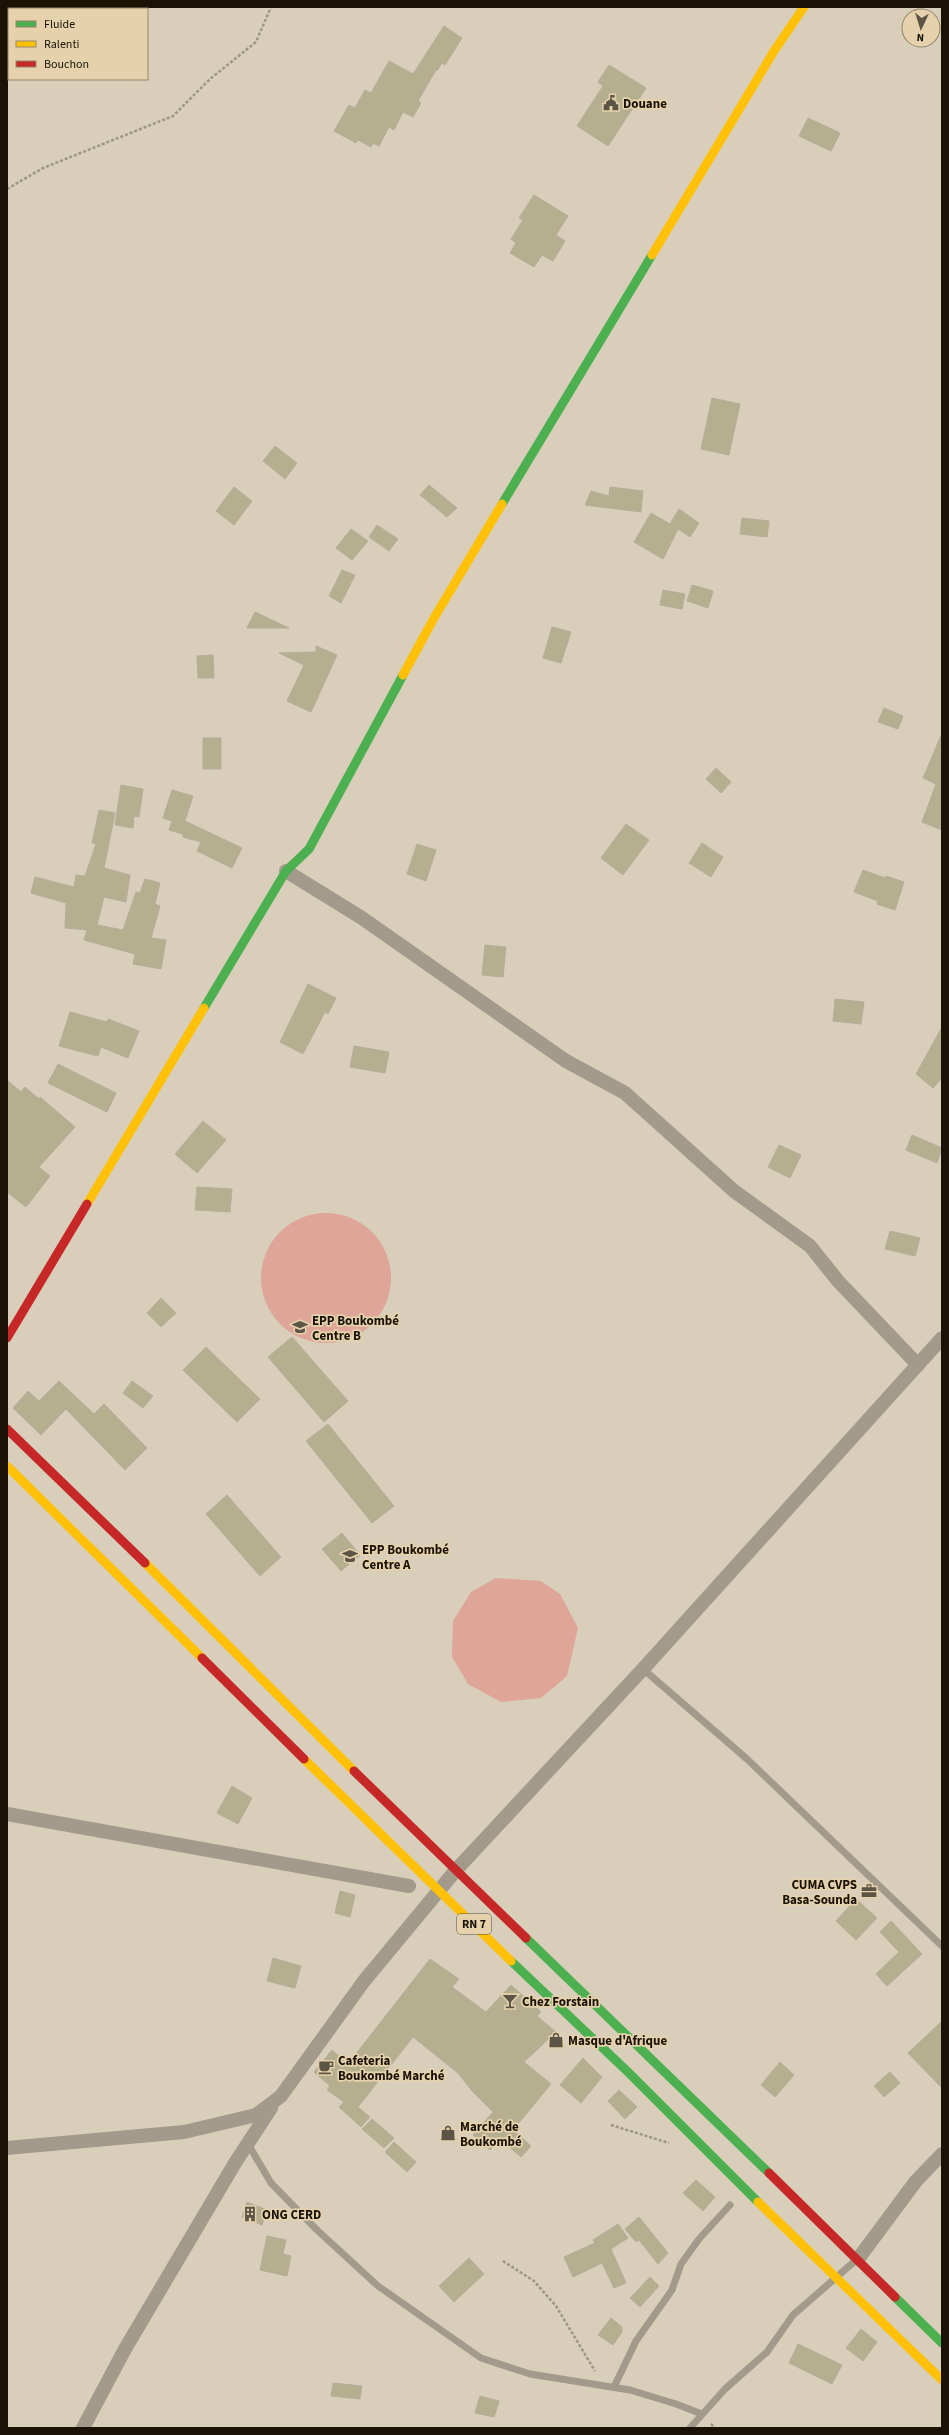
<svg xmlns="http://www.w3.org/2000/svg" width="949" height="2435" viewBox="0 0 949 2435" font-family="'Source Sans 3',sans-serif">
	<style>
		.green { fill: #dea598 }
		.building { fill: #b5af8f; stroke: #b3ae9d }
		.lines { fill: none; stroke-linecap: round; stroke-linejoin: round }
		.path { stroke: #9c9687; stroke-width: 2.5; stroke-dasharray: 3 2; stroke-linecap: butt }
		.lane { stroke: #a29a8a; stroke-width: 7 }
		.street { stroke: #a29a8a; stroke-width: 14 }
		.fast { stroke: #4caf50; stroke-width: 9 }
		.slow { stroke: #ffc107; stroke-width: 9 }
		.jam { stroke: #c62828; stroke-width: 9 }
		.labels { text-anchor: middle; stroke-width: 3.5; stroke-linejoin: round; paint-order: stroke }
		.shield { fill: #e5d2ad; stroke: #564c37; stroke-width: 1 }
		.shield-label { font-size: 12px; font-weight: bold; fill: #191205 }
		.poi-label { font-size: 13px; font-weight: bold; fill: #191205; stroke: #e5d2ad; text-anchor: start }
	</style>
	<rect width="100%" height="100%" fill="#d8ceba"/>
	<g class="green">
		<circle cx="326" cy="1278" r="65"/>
		<path d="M496,1578L541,1581L560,1594L578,1628L567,1676L541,1698L501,1702L468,1684L452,1657L453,1621L471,1592Z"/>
	</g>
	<g class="building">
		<path d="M444,26L462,38L445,65L442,63L437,71L436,70L418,101L421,103L413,117L403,112L394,130L389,127L379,146L373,143L371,147L358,140L356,143L334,131L349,105L355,108L365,90L371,93L389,61L413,74Z"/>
		<path d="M609,65L646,88L608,146L577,126L603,86L598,82Z"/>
		<path d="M808,118L840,133L831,151L799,136Z"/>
		<path d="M534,195L568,216L556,235L565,241L553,261L542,255L534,267L510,253L516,243L511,239L523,220L519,218Z"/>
		<path d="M712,398L740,404L729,455L701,449Z"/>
		<path d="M275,446L297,463L285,479L263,461Z"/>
		<path d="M429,485L457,508L447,517L420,495Z"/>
		<path d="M234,487L252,501L234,525L216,511Z"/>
		<path d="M610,487L643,491L641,512L585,505L591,491L609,496Z"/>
		<path d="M679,509L699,523L690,537L678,529L663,559L634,542L651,513L670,524Z"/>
		<path d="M742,518L769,521L767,537L740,534Z"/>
		<path d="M377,525L398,539L389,551L369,537Z"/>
		<path d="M351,529L368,541L352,560L336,548Z"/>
		<path d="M342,570L355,575L341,603L329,596Z"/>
		<path d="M692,585L713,591L708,608L687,601Z"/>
		<path d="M663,590L685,594L682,609L660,605Z"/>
		<path d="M255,612L289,628H247Z"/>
		<path d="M552,627L571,632L561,663L543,658Z"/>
		<path d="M316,646L337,655L311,712L287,701L304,665L279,653L316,652Z"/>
		<path d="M213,655L214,678H198L197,656Z"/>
		<path d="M884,708L903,716L898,729L878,722Z"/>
		<path d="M942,733V830L922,822L936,784L923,778Z"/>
		<rect x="203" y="738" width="18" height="31"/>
		<path d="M716,768L731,782L721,793L706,779Z"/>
		<path d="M121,785L143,789L139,817L134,816L133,828L115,825Z"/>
		<path d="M172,790L193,796L185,821L242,848L232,868L197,851L201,842L183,837V834L169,830L172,821L163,818Z"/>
		<path d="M99,810L115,813L104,868L130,875L126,902L104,897L97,925L123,930L136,892L140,893L145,879L160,883L155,904L160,906L151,938L166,940L161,969L133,964L135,954L84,940L87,930L65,928L66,903L31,893L35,877L74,887L76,875L85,876L96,844L92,843Z"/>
		<path d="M626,824L649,840L623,875L601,858Z"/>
		<path d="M702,843L723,857L711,877L689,863Z"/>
		<path d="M417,844L436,850L426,881L407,874Z"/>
		<path d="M863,870L885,878L886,876L904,882L895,910L877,904L878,901L854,892Z"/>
		<path d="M485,945L506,947L503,977L482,975Z"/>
		<path d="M308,984L336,998L328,1014L325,1012L303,1054L280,1042Z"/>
		<path d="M835,999L864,1002L861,1024L833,1021Z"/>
		<path d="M70,1012L107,1022L108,1019L139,1031L128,1058L101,1047L98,1056L59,1046Z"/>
		<path d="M942,1027V1078L933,1088L916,1074Z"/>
		<path d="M354,1046L389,1052L385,1073L350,1067Z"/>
		<path d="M58,1064L116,1093L107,1112L48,1083Z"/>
		<path d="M7,1080L21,1092L25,1087L39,1099L40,1097L75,1127L39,1167L50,1176L26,1207L7,1192Z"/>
		<path d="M203,1121L226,1140L197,1173L175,1154Z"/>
		<path d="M912,1135L942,1148L937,1163L906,1150Z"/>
		<path d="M779,1145L801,1155L790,1178L768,1167Z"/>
		<path d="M197,1187L232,1189L230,1212L195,1210Z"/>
		<path d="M890,1231L920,1238L915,1256L885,1249Z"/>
		<path d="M161,1298L176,1313L161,1327L147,1313Z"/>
		<path d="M292,1337L348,1401L324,1422L268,1357Z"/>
		<path d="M206,1347L260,1399L237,1422L183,1370Z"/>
		<path d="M59,1381L94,1414L104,1404L147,1448L125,1470L66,1409L41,1435L13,1408L28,1391L39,1401Z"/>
		<path d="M132,1381L153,1396L143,1408L123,1393Z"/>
		<path d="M328,1424L394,1506L372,1523L306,1441Z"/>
		<path d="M227,1495L281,1557L260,1576L206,1514Z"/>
		<path d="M342,1533L360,1555L341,1571L322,1549Z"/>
		<path d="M232,1786L252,1798L238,1824L217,1813Z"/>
		<path d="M340,1891L355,1895L350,1917L335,1913Z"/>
		<path d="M856,1899L877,1918L856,1940L836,1921Z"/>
		<path d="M891,1921L922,1954L887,1986L876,1974L899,1952L880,1932Z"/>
		<path d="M273,1958L301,1966L295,1988L267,1981Z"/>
		<path d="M430,1959L459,1979L452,1987L486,2012L511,1985L541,2012L537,2016L556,2032L524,2062L551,2084L513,2130L531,2146L521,2157L500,2139L490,2150L473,2135L493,2112L472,2091L458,2073L413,2037L358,2107L370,2117L361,2127L339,2107L344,2102L327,2090L330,2086L314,2072L332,2050L348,2064Z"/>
		<path d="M942,2021V2088L908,2053Z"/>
		<path d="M583,2058L602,2077L581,2103L560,2085Z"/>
		<path d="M780,2062L794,2075L775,2097L761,2085Z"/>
		<path d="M890,2072L900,2083L884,2097L874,2086Z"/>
		<path d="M619,2090L637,2107L625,2119L608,2101Z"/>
		<path d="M372,2119L394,2138L384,2148L362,2129Z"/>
		<path d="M394,2142L416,2162L407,2172L385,2152Z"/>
		<path d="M696,2180L715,2197L703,2211L683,2193Z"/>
		<path d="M247,2202L267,2210L262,2225L242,2217Z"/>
		<path d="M639,2217L668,2253L658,2264L639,2240L636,2242L625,2229Z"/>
		<path d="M618,2224L628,2238L611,2249L626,2283L614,2288L602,2263L573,2277L564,2257L595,2243L593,2240Z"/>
		<path d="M267,2236L286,2240L283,2254L291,2256L287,2276L260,2270Z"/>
		<path d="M469,2258L484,2274L454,2302L439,2286Z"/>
		<path d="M650,2277L659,2286L640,2307L630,2298Z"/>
		<path d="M611,2318L622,2327V2332L613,2345L598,2335Z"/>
		<path d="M861,2329L877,2342L863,2361L846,2348Z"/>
		<path d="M798,2344L842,2365L832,2384L789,2363Z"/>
		<path d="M333,2383L362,2386L360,2399L331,2396Z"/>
		<path d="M480,2396L499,2401L494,2417L475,2413Z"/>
	</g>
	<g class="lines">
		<g class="path">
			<path d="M7,189L43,168L173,116L210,79L256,42L271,7"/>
			<path d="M611,2125L669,2143"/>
			<path d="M503,2261L534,2281L556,2306L595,2371"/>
			<path d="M711,2424L715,2428"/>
		</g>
		<g class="lane">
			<path d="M643,1669L747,1759L942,1946"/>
			<path d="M248,2144L271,2183L317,2230L378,2286L481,2358L530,2374L630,2390L676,2404L702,2414"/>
			<path d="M614,2387L636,2341L672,2290L681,2264L699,2239L730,2205"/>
			<path d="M690,2428L725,2389L767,2352L793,2315L855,2261"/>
		</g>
		<g class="street">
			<path d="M286,871L362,918L566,1061L625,1093L734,1191L810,1246L838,1281L918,1365"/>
			<path d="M7,1814L409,1886"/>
			<path d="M7,2148L184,2132L256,2115L281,2096L364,1981L456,1870L643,1669L942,1338"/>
			<path d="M858,2259L916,2181L942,2154"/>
			<path d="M83,2428L125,2349L235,2163L271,2108"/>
		</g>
		<g class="fast">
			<path d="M502,504L652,255"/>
			<path d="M204,1008L286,871L309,849L403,675"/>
			<path d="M526,1938L769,2173"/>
			<path d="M511,1961L628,2072L758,2202"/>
			<path d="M895,2297L942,2343"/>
		</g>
		<g class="slow">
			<path d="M652,255L774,51L804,7"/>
			<path d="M403,675L434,618L502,504"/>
			<path d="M87,1204L204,1008"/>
			<path d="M7,1466L202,1658"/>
			<path d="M145,1563L354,1771"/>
			<path d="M304,1759L511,1961"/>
			<path d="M758,2202L942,2380"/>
		</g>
		<g class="jam">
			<path d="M7,1338L87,1204"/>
			<path d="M7,1429L145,1563"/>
			<path d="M202,1658L304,1759"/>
			<path d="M354,1771L526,1938"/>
			<path d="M769,2173L895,2297"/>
		</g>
	</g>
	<defs>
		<symbol id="civic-bare" viewBox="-9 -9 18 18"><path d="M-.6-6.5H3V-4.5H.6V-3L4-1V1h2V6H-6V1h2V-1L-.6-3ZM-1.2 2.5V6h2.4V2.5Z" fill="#5c5444" stroke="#e5d2ad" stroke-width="2.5" paint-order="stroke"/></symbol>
		<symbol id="school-bare" viewBox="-9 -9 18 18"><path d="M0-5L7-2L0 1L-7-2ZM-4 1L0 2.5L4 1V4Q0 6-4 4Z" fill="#5c5444" stroke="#e5d2ad" stroke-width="2.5" paint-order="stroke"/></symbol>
		<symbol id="office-bare" viewBox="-9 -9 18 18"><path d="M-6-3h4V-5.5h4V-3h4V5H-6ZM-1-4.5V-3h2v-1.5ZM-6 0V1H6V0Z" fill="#5c5444" stroke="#e5d2ad" stroke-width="2.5" paint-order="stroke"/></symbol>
		<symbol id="bar-bare" viewBox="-9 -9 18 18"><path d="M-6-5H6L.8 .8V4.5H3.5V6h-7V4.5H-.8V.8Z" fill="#5c5444" stroke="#e5d2ad" stroke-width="2.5" paint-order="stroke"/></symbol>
		<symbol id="shop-bare" viewBox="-9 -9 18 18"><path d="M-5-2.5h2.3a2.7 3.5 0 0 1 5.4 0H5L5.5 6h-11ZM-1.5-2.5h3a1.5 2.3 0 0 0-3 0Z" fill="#5c5444" stroke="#e5d2ad" stroke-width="2.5" paint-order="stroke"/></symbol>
		<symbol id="cafe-bare" viewBox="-9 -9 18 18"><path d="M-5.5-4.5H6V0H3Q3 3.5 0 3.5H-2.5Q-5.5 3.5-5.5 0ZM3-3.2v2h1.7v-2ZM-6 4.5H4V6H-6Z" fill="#5c5444" stroke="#e5d2ad" stroke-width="2.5" paint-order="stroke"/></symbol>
		<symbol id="building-bare" viewBox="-9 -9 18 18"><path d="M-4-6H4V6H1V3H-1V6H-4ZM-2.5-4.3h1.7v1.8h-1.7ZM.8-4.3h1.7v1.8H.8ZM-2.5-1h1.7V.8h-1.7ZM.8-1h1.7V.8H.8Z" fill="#5c5444" stroke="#e5d2ad" stroke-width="2.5" paint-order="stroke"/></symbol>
	</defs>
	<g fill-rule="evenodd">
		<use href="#civic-bare" x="600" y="92" width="22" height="22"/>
		<use href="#school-bare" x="289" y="1316" width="22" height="22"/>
		<use href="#school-bare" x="339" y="1545" width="22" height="22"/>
		<use href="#office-bare" x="858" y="1880" width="22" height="22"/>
		<use href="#bar-bare" x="499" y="1990" width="22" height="22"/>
		<use href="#shop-bare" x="545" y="2029" width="22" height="22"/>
		<use href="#cafe-bare" x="315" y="2056" width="22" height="22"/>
		<use href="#shop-bare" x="437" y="2122" width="22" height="22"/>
		<use href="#building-bare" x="239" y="2203" width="22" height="22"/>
	</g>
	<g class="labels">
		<rect class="shield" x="457" y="1914" width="34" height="20" rx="3"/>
		<g class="shield-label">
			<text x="474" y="1928">RN 7</text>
		</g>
		<g class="poi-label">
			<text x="623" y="108">Douane</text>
			<text x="312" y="1325">EPP Boukombé<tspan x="312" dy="15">Centre B</tspan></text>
			<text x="362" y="1554">EPP Boukombé<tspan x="362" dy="15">Centre A</tspan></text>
			<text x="857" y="1889" text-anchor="end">CUMA CVPS<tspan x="857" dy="15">Basa-Sounda</tspan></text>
			<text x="522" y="2006">Chez Forstain</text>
			<text x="568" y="2045">Masque d'Afrique</text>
			<text x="338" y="2065">Cafeteria<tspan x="338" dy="15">Boukombé Marché</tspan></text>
			<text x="460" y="2131">Marché de<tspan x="460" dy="15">Boukombé</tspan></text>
			<text x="262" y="2219">ONG CERD</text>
		</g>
	</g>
	<rect width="949" height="2435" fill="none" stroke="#191205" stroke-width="16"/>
	<rect x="8" y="8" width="140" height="72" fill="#e5d2ad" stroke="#93856a"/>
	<rect x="16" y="21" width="20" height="6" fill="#4caf50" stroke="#93856a"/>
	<text x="44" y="28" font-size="12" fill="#191205">Fluide</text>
	<rect x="16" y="41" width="20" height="6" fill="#ffc107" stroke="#93856a"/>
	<text x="44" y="48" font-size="12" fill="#191205">Ralenti</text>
	<rect x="16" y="61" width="20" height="6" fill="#c62828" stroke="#93856a"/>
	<text x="44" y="68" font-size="12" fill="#191205">Bouchon</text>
	<g transform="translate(921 28) rotate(184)"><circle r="19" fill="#e5d2ad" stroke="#93856a"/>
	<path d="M0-3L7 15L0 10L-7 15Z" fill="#5c5444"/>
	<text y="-6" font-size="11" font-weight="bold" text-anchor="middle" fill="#191205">N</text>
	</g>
</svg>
